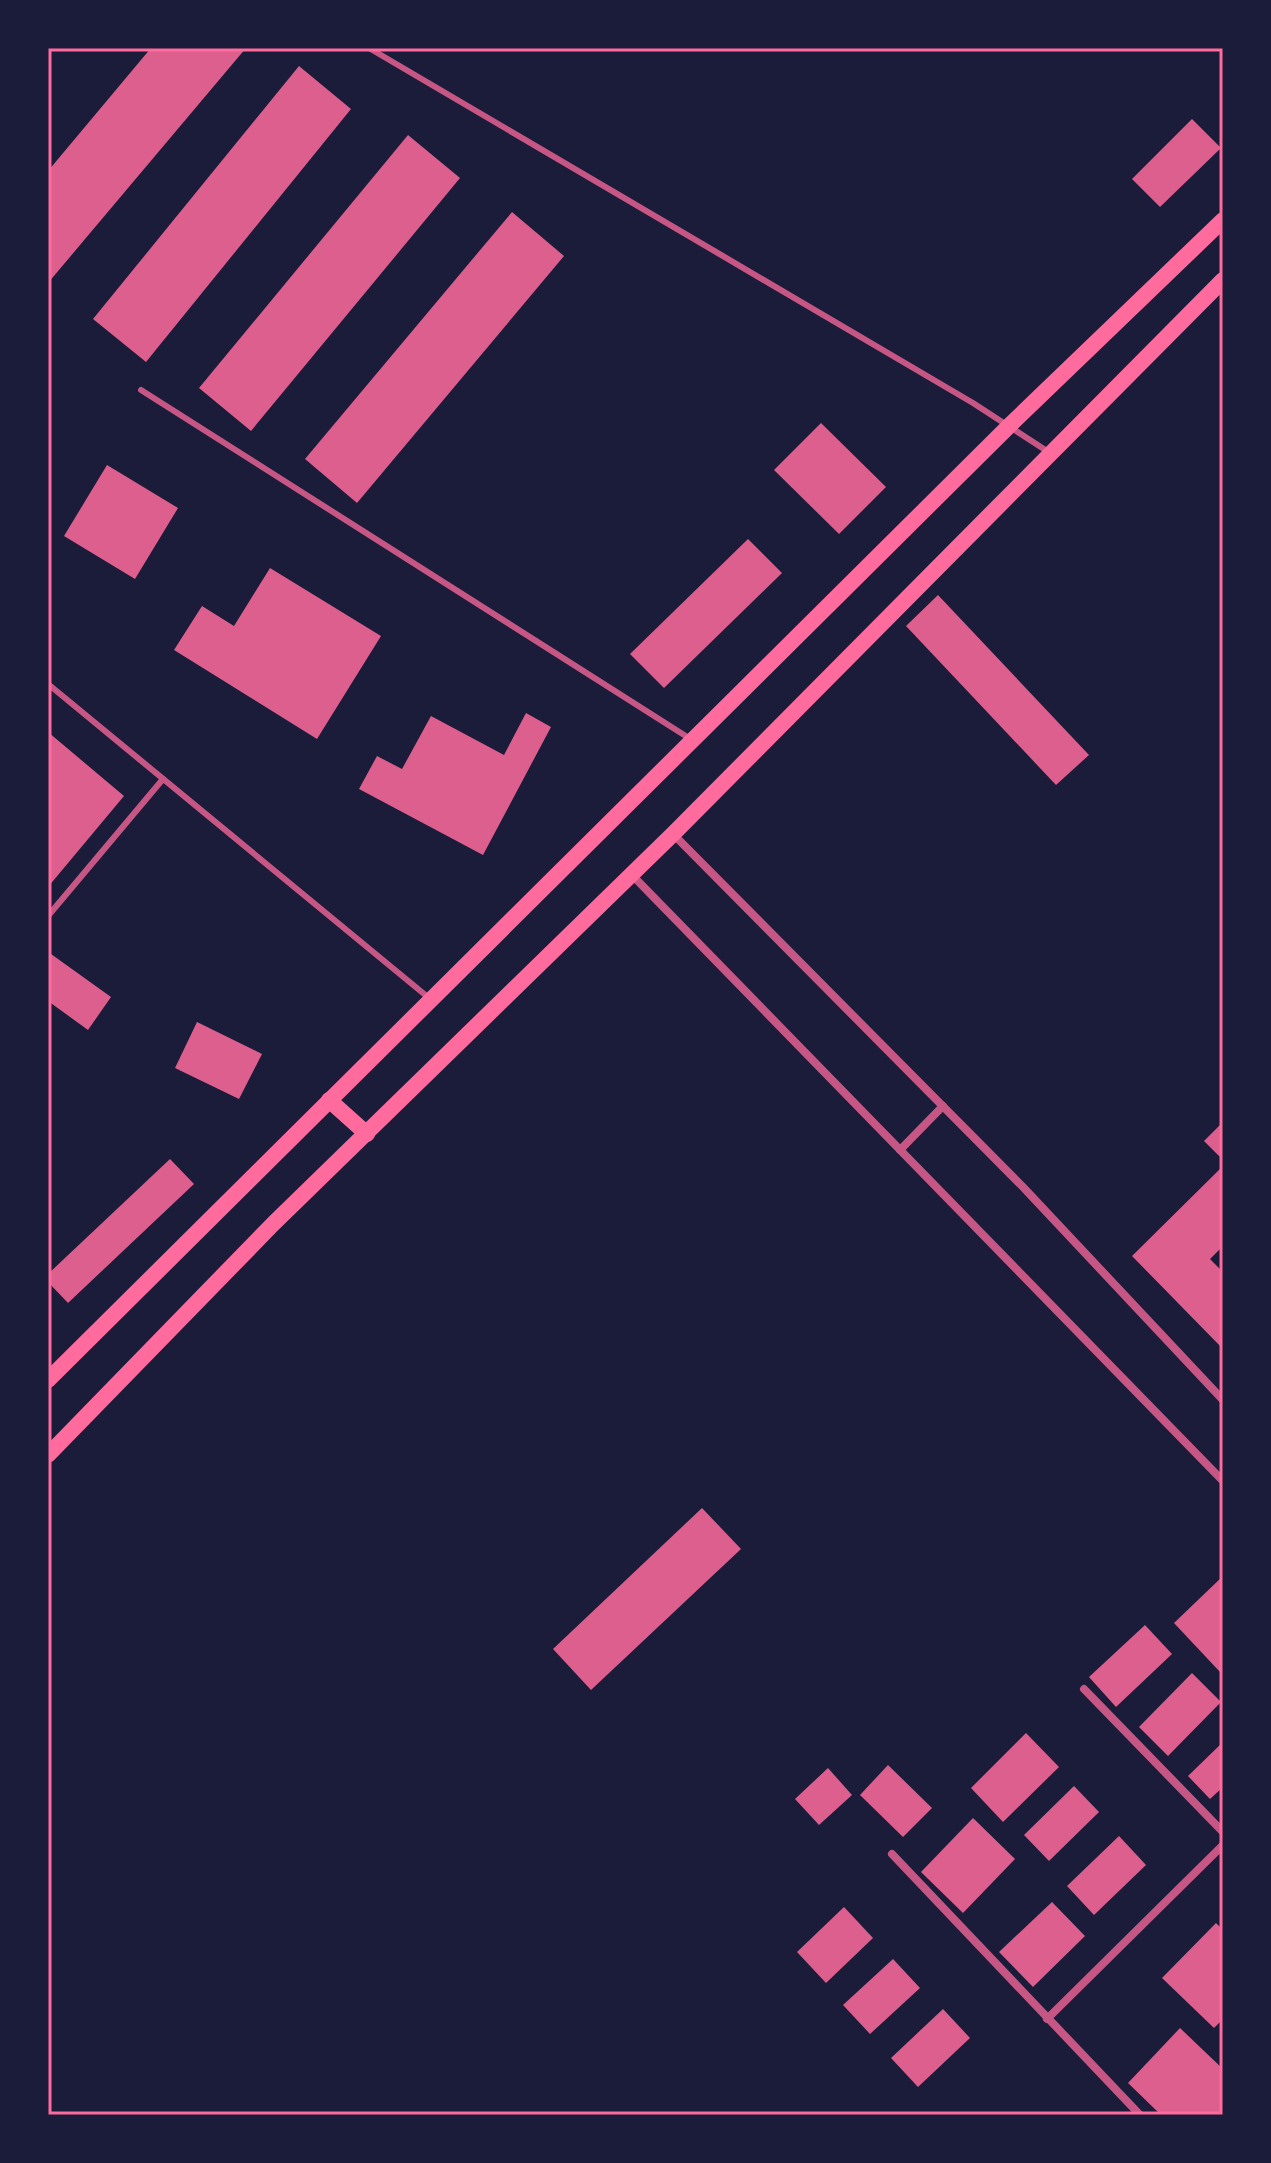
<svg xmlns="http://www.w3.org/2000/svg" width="1271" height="2163" viewBox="0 0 1271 2163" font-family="'Fira Sans Condensed',sans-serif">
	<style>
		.building { fill: #dd5f8e }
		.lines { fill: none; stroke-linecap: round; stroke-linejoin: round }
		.service { stroke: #c65784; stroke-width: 6 }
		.minor { stroke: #c65784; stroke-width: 8 }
		.secondary { stroke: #ff6b9d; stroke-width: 16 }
		.neatline { fill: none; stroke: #ff6b9d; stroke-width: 3 }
	</style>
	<rect width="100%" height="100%" fill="#1b1b3a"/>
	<g class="building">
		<path d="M151,48H246L48,283V171Z"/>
		<path d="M299,66L351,109L146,362L93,319Z"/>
		<path d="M1192,119L1221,148L1160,207L1132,179Z"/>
		<path d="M408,135L460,178L251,431L199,388Z"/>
		<path d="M512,212L564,256L357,503L305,459Z"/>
		<path d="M821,423L886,487L839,534L774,470Z"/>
		<path d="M107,465L178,508L135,579L64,536Z"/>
		<path d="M748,539L782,573L664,688L630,654Z"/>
		<path d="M270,568L381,636L317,739L174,650L202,606L234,626Z"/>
		<path d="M938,595L1089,755L1056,785L906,626Z"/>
		<path d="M526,713L551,727L483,855L359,789L377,756L402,769L431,716L504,755Z"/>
		<path d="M48,732L124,796L48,887Z"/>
		<path d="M51,954L111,997L88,1030L48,1001Z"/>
		<path d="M197,1022L262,1054L239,1099L175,1068Z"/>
		<path d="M1223,1122V1160L1204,1141Z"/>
		<path d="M170,1159L194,1184L68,1303L48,1282V1274Z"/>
		<path d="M1223,1166V1246L1210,1259L1223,1272V1349L1132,1256Z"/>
		<path d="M702,1508L741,1549L591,1690L553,1649Z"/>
		<path d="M1223,1576V1669L1220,1672L1174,1623Z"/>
		<path d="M1145,1625L1172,1654L1116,1707L1089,1677Z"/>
		<path d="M1192,1673L1221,1702L1168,1756L1139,1727Z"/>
		<path d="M1026,1733L1059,1767L1003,1822L971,1788Z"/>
		<path d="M1223,1742V1787L1210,1799L1188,1776Z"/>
		<path d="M888,1765L932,1808L903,1837L860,1795Z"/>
		<path d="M828,1768L852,1795L819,1825L795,1799Z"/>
		<path d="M1074,1786L1099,1812L1049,1861L1024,1835Z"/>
		<path d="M973,1818L1015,1859L963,1913L921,1872Z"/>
		<path d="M1119,1836L1146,1865L1094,1915L1067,1886Z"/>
		<path d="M1052,1902L1085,1936L1033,1987L999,1952Z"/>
		<path d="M844,1907L873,1938L826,1983L797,1952Z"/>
		<path d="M1216,1923L1223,1930V2019L1214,2028L1162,1978Z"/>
		<path d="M893,1959L920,1988L870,2034L843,2005Z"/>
		<path d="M943,2009L970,2038L918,2087L891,2058Z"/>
		<path d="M1180,2028L1223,2069L1220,2115H1161L1128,2083Z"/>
	</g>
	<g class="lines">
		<g class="service">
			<path d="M369,48L973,403L1050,453"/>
			<path d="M141,390L692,740"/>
			<path d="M48,684L429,998"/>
			<path d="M48,916L163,779"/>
		</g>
		<g class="minor">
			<path d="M673,834L1023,1187L1223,1400"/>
			<path d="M632,875L1223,1481"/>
			<path d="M900,1150L943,1106"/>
			<path d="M1084,1689L1223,1832"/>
			<path d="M892,1854L1140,2115"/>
			<path d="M1047,2019L1223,1845"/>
		</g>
		<g class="secondary">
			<path d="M329,1100L367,1134"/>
			<path d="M48,1380L1010,425L1223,220"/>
			<path d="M48,1455L273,1224L673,834L1223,280"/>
		</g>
	</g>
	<rect width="1271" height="2163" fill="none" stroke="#1b1b3a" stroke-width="100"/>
	<rect x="50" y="50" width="1171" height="2063" class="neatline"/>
</svg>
